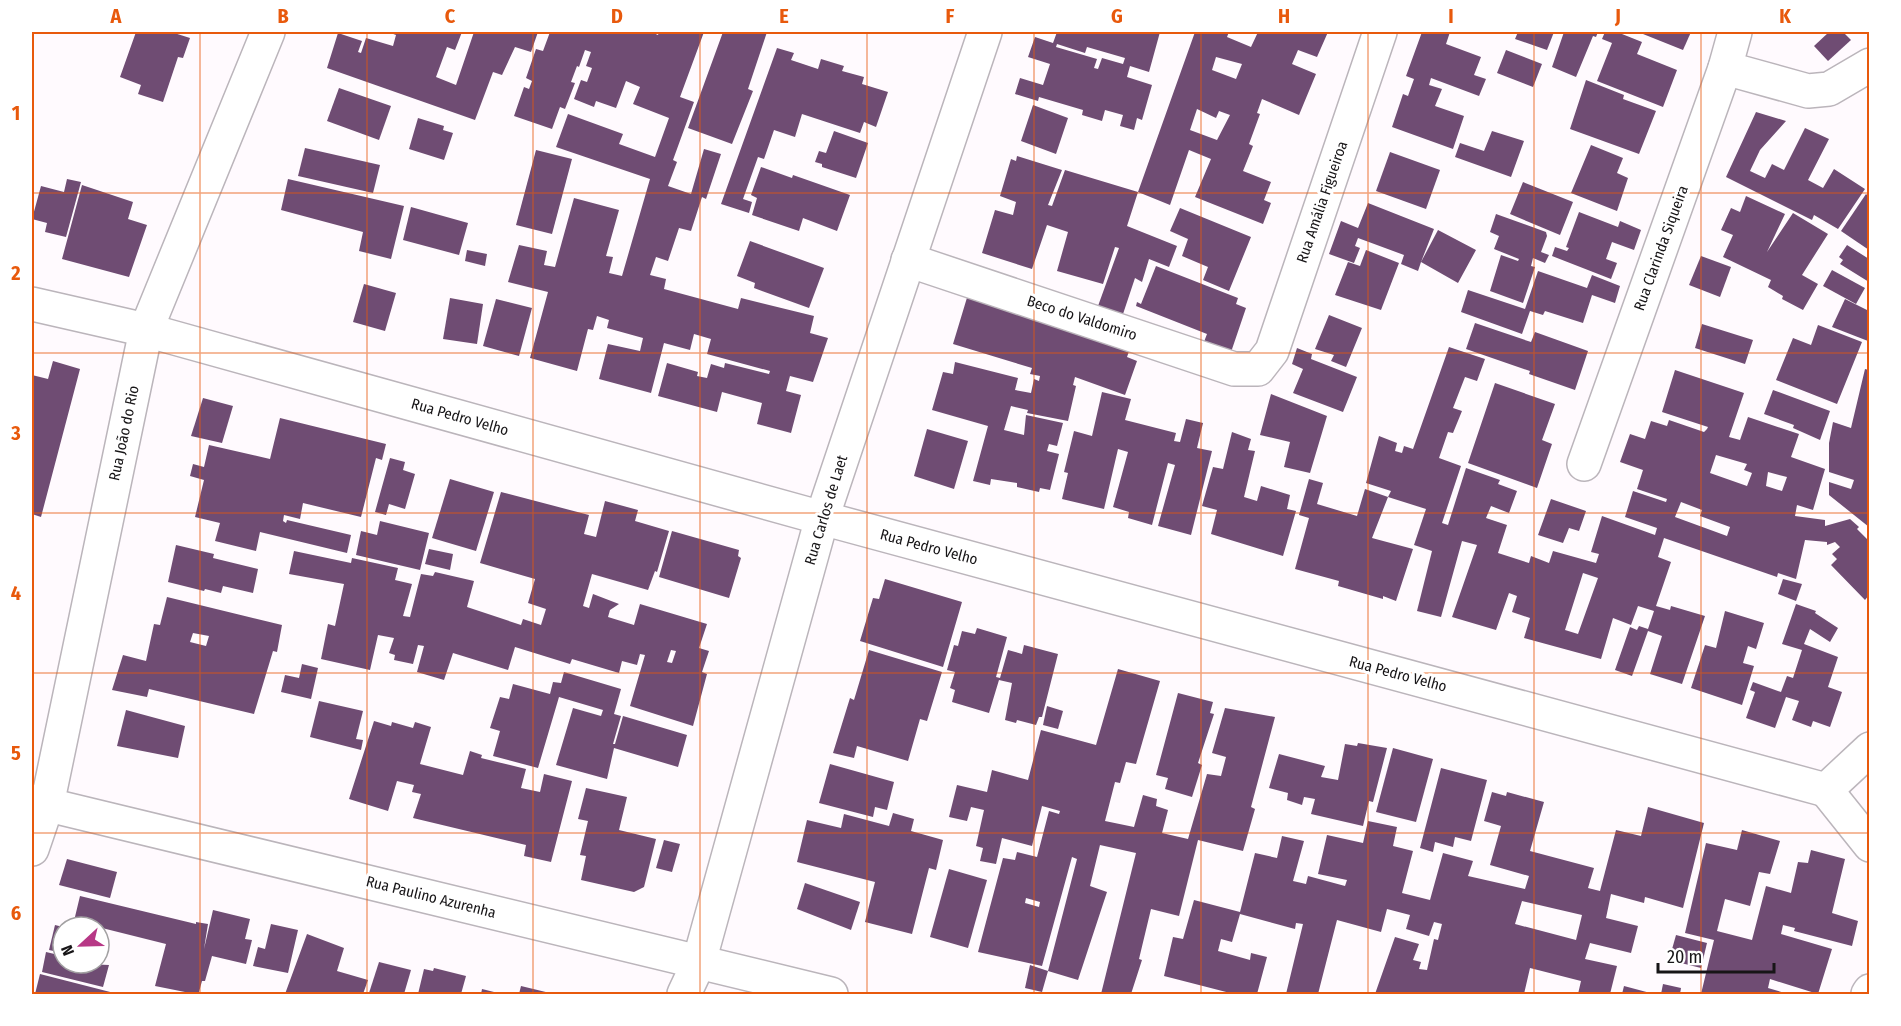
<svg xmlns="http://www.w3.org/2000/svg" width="1901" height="1026" viewBox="0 0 1901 1026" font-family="'Fira Sans Condensed',sans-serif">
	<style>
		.building { fill: #6f4c73; fill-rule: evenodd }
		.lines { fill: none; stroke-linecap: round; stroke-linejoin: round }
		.minor-casing { stroke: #bbb5bb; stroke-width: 36 }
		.minor { stroke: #fff; stroke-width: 33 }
		.grid { fill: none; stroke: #e8590c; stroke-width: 1.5; stroke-opacity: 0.55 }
		.labels { text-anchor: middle; stroke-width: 6; stroke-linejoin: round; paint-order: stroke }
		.street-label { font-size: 15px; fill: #171517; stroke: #fff }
		.neatline { fill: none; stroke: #e8590c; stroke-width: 2 }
		.grid-label { font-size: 20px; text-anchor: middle; font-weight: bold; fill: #e8590c }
	</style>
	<rect width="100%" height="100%" fill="#fffafe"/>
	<g class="building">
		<path d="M136,32H171L190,38L183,58L178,57L163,102L138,94L141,85L120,77Z"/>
		<path d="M388,32H462L455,50L447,47L436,77L456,85L474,32H538L531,52L515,47L502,75L493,72L475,120L327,68L338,33L362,41L358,52L361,53L366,38L393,46L396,35Z"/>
		<path d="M550,32H651L658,35L659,32H704L680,97L694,102L673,160L677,162L668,186L691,194L704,149L721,154L706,199L702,197L691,231L679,228L668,261L656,257L650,275L666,279L664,289L738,309L741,298L814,316L810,333L828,338L813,382L790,376L786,391L801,395L791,433L757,424L762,403L722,392L717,412L658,396L667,363L698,372L697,376L707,378L711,364L724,368L725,363L769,374L770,371L707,354L711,339L694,334L690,350L664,343L651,393L599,379L608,344L640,351L643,338L607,328L609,320L597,316L593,330L588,329L577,371L530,358L548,292L508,282L519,245L547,251L544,265L555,267L574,198L619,210L606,256L613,257L609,273L622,276L650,179L556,147L568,114L623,134L619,144L655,157L669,118L633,104L640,87L626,81L616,108L596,101L594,107L574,99L581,80L587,82L592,68L586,66L591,52L585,50L579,67L577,66L571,82L575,83L565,109L560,107L552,129L514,116L524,87L529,89L532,81L526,78L536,49L543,51Z"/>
		<path d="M723,32H767L748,89L753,91L732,144L688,128Z"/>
		<path d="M1057,32H1160L1149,72L1130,66L1127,77L1152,85L1142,120L1137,118L1134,130L1120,126L1123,115L1105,110L1102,121L1082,115L1083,110L1039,97L1038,101L1015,94L1020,78L1043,85L1050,64L1028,57L1035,37L1053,43ZM1057,44L1085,53L1087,47L1125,58L1123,64L1102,58L1098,69L1094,68L1097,59L1056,47Z"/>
		<path d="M1195,32H1229L1227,37L1251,47L1258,32H1328L1317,57L1298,50L1292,64L1316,74L1299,115L1262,99L1257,113L1260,114L1249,144L1253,146L1243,171L1271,182L1264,200L1271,203L1263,224L1195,197L1211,159L1189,150L1170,205L1138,192ZM1216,57L1242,64L1236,79L1212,70ZM1197,109L1216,118L1219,111L1230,115L1217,140L1190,130Z"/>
		<path d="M1422,32H1450L1446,44L1481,57L1474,75L1486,79L1479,96L1431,78L1429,85L1442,89L1435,106L1464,116L1453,149L1392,127L1403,94L1408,96L1414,79L1406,76Z"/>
		<path d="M1518,32H1554L1547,50L1515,39Z"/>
		<path d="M1564,32H1598L1596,37L1593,36L1576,77L1552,67Z"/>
		<path d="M1605,32H1617L1642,42L1637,54L1677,70L1663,107L1597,81L1612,43L1602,39Z"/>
		<path d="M1638,32H1691L1683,50Z"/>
		<path d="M1829,32H1843L1851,40L1828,61L1814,46Z"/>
		<path d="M777,48L794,53L791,60L818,69L821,59L844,66L842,71L864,77L862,84L888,92L876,127L864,122L860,133L802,114L795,137L774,130L764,159L758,157L743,199L752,202L749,213L721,204Z"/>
		<path d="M1506,50L1542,64L1533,87L1497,73Z"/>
		<path d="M1586,80L1624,95L1623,99L1656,111L1639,154L1570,129Z"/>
		<path d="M339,88L391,106L379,140L327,121Z"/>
		<path d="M1033,105L1068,118L1056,154L1021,141Z"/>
		<path d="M1756,112L1786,121L1760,150L1750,171L1765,178L1772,164L1784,170L1805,128L1829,139L1808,180L1823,188L1834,169L1865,189L1838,229L1814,215L1812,220L1726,177Z"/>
		<path d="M418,118L444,126L443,130L453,133L444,160L409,149Z"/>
		<path d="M834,131L868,143L856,178L822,167V164L815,162L819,151L826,153Z"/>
		<path d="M1492,131L1524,141L1511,177L1455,157L1460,143L1484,151Z"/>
		<path d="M1591,145L1623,158L1617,173L1628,178L1617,211L1571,193Z"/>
		<path d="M305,148L380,165L373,193L298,176Z"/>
		<path d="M536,150L572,159L552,234L516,225Z"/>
		<path d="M1390,152L1440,170L1426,209L1376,191Z"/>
		<path d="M1017,156L1062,170L1048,205L1052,206L1065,170L1138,192L1127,226L1177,246L1169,267L1149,259L1142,282L1135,278L1123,314L1098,306L1119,248L1115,247L1103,284L1057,271L1068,232L1047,225L1032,269L982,253L995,210L1013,215L1016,202L1000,196L1011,159L1016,161Z"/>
		<path d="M761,167L792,178L793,175L850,195L837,231L803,218L799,231L752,215L757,198L751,195Z"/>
		<path d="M67,179L81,182L66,237L45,232L47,223L32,219L41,186L64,192Z"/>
		<path d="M288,179L404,206L391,259L359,251L363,232L281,210Z"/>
		<path d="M1523,182L1573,202L1560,235L1510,214Z"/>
		<path d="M82,185L133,202L128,219L147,225L129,277L62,259Z"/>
		<path d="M1866,194L1869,197V250L1841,231Z"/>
		<path d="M1746,196L1785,214L1767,252L1793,213L1828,234L1802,275L1818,284L1803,310L1782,299L1783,296L1768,287L1771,280L1723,257L1733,235L1721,230L1731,208L1740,212Z"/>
		<path d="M1368,203L1434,229L1421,262L1438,230L1476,250L1458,283L1421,262L1418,271L1401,264L1404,255L1358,238L1355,246L1360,248L1354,263L1329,254L1341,221L1358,228Z"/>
		<path d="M411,207L468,223L459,255L403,240Z"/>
		<path d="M1180,208L1251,237L1229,291L1203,280L1208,267L1182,256L1188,239L1170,231Z"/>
		<path d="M1579,212L1618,227L1620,221L1641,230L1634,250L1612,242L1606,259L1617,263L1611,279L1552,256L1555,247L1567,251L1569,248L1566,247Z"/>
		<path d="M1496,214L1546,232L1547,236L1541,252L1549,255L1545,263L1533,258L1531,266L1535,267L1523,303L1490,291L1501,255L1518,261L1519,259L1494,249L1499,236L1490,232Z"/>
		<path d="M750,241L824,268L809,308L754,288L755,283L737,276Z"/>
		<path d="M1847,245L1869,259V282L1840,264L1843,260L1839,257Z"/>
		<path d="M467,250L487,254L485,266L465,261Z"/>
		<path d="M1366,250L1399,263L1381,310L1335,295L1348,262L1360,266Z"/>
		<path d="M1701,256L1731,267L1720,297L1689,285Z"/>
		<path d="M1156,266L1238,298L1236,304L1246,308L1229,358L1202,347L1207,334L1136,306L1137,302L1141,304Z"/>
		<path d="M1832,270L1865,288L1856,304L1823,286Z"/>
		<path d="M1538,271L1587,288L1592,275L1620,286L1615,303L1592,295L1583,323L1545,311L1543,315L1530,311L1522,334L1461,312L1468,290L1525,309Z"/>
		<path d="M364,284L396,293L385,331L353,322Z"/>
		<path d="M969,291L1132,343L1127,357L1137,361L1125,395L1075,377L1073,385L1076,386L1068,421L1027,413L1028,410L1011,406L1004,430L1024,435L1026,415L1063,423L1057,446L1049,444L1047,451L1059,454L1050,490L1040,488L1039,492L1017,487V483L991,479L990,485L973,481L988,426L932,410L943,372L953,374L955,362L1018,378L1015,390L1031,393L1034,379L1039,381L1040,376L1030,374L1032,368L953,344Z"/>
		<path d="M450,298L483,304L477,344L443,339Z"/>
		<path d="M496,299L532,308L519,356L483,346Z"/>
		<path d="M1845,299L1869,311L1868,341L1832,327Z"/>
		<path d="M1329,315L1362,328L1346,367L1331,361L1334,355L1315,349Z"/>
		<path d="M1475,323L1531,342L1535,332L1588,351L1575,390L1529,374L1530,371L1466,349Z"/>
		<path d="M1702,324L1753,340L1745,364L1695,348Z"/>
		<path d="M1818,325L1862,342L1837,404L1776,380L1793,338L1811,345Z"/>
		<path d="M1449,347L1485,359L1477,381L1465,377L1453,408L1462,411L1453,433L1448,432L1439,458L1461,466L1442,523L1448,525L1466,468L1500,480L1498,484L1517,491L1509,513L1491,506L1486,518L1507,525L1498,553L1529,563L1531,556L1549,563L1553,551L1596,563L1599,554L1591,552L1602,516L1655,535L1657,528L1625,517L1633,491L1666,502L1667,499L1637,489L1643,470L1620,462L1630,434L1645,439L1651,421L1667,426L1669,420L1704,432L1707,429L1708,427L1662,412L1675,370L1744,393L1729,437L1740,440L1748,417L1799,434L1791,457L1825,469L1813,510L1797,505L1795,516L1825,520V526L1850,519L1859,527L1857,529L1869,541V595L1865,600L1831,565L1837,559L1832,554L1840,547L1835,542L1827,545V542L1805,540L1796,579L1778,573L1777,577L1664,538L1658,557L1671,562L1656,606L1670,610L1671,606L1705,616L1682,684L1650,674L1662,636L1648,631L1632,676L1615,670L1630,627L1637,630L1639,626L1648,629L1654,611L1638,606L1631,625L1613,618L1601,659L1524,638L1530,618L1512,612L1517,596L1509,593L1496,630L1452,617L1477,545L1462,541L1441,617L1417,611L1432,551L1414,545L1426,509L1388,497L1391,491L1366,483L1379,436L1397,443L1395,451L1402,453L1404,446L1413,449ZM1716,455L1747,464L1744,470L1752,473L1747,486L1710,473ZM1768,472L1787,477L1782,491L1766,486ZM1681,502L1702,510L1700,516L1730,527L1727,536L1675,517ZM1583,573L1598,578L1578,634L1565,630Z"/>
		<path d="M1297,348L1312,354L1311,359L1357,377L1343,412L1293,393L1303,369L1292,364Z"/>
		<path d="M53,361L80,369L41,517L32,514V375L48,379Z"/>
		<path d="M1865,369L1869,370V527L1829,495V482L1851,489L1854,480L1829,472V443L1833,422L1851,428Z"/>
		<path d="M1495,383L1555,404L1542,440L1552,444L1537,488L1468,463Z"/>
		<path d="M1773,390L1830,411L1820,440L1793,428L1794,425L1764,414Z"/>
		<path d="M1102,392L1131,399L1125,420L1176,433L1174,441L1180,442L1186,419L1203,423L1197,448L1212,451L1191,535L1158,526L1175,465L1168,463L1152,525L1128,518L1129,512L1113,507L1128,452L1118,449L1104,509L1062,499L1068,473L1064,472L1074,431L1092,436Z"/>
		<path d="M1271,394L1327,416L1310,473L1284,467L1290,442L1260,435Z"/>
		<path d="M203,398L233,406L222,443L191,436Z"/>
		<path d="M280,418L386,444L382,460L376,458L361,517L303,503L300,519L284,515L283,521L286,523L287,520L351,535L347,553L260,532L256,551L215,541L220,523L195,517L204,480L190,476L193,464L204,467L209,445L270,459Z"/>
		<path d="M927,429L968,441L954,489L914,476Z"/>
		<path d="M1232,432L1251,439L1248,450L1255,451L1244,497L1257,501L1261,486L1290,495L1287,509L1296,511L1283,556L1211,534L1217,510L1202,506L1213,467L1223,469Z"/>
		<path d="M390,458L405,462L403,470L415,474L405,509L389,504L386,515L375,512Z"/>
		<path d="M450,479L494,492L476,551L432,538Z"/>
		<path d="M1309,479L1323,483L1317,504L1357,516L1365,489L1388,497L1372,538L1413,549L1396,601L1383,596V599L1338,586L1339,581L1295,569L1309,518L1299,515Z"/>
		<path d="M501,492L589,515L584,534L596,537L605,501L638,510L635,521L669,531L657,572L655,571L648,590L592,574L583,606L589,608L593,594L619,604L610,610L608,617L634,625L640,604L707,624L699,648L709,651L702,672L707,674L693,726L630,706L645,655L640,654L637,665L622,661L619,673L572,659L570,664L515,647L508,670L453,653L444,680L417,672L424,646L418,645L413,664L394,660L395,655L389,653L394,638L378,635L370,670L321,659L328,624L335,626L344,584L289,574L294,551L351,563L352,558L398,568L395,580L412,584L403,616L410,617L421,574L433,576L435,572L474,581L467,607L521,625L523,619L541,625L546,609L528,603L535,579L480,563ZM671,650L676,651L672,663L667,662Z"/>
		<path d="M1551,499L1586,511L1579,531L1569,528L1563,543L1538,535Z"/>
		<path d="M380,521L429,533L420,570L356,555L361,531L377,535Z"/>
		<path d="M672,531L739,550L738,556L741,558L729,598L659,577Z"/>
		<path d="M176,545L214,554L213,558L258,569L253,593L223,586L221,593L205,589L204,591L168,582Z"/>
		<path d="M429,549L453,554L450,570L425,564Z"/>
		<path d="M885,579L962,602L943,667L860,641L873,598L879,599Z"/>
		<path d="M1783,579L1802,584L1796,601L1778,594Z"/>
		<path d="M167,597L282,625L277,652L273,651L254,714L149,689L147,697L112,690L123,655L146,661L154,624L160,625ZM193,633L209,636L206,646L190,642Z"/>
		<path d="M1796,604L1816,611L1815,613L1838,628L1830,642L1810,629L1804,644L1838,657L1828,687L1842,692L1830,727L1813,721L1811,727L1792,720L1799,701L1786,697L1775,728L1746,718L1755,692L1750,690L1753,682L1781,692L1787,676L1793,678L1802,650L1782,644Z"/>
		<path d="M1725,611L1764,623L1756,649L1748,646L1743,663L1754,666L1742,705L1691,688L1705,645L1716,648Z"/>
		<path d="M977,628L1007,637L996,677L1000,678L1008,650L1022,654L1024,645L1058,654L1042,717H1039L1036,725L1017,720L1016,723L1005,720L1012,683L999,680L989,713L952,702L955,690L950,688L955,672L947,670L954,645L958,646L962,631L975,634Z"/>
		<path d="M869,650L942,672L927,721L920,719L908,761L857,746L854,758L833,753L850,698L854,700Z"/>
		<path d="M302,664L318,668L311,699L281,692L285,675L299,678Z"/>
		<path d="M1118,669L1160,681L1136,764L1126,762L1120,783L1115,782L1105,821L1134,827L1143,795L1157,799L1156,806L1168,810L1162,833L1188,839L1207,774L1221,776L1226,757L1212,753L1225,708L1275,717L1251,807L1255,809L1243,851L1198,840L1179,916L1151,909L1139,959L1142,960L1131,994H1101L1136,853L1100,845L1090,886L1107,892L1078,980L1048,971L1042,992L1025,988L1030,965L1048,971L1077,859L1072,857L1042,966L978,952L1003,858L1015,860L1017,852L1037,857L1049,811L1059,814L1060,811L1042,806L1032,846L1002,838L996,864L980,861L983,848L976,846L984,810L971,807L967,821L949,817L957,785L987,792L992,770L1028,780L1041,730L1096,745ZM1026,898L1040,902L1039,907L1025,903Z"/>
		<path d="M564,672L621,689L614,714L621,716L613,744H615L623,716L687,735L678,767L614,748L607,779L556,765L573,708L601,716L603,710L559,697L538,768L493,756L500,731L490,728L500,697L509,699L513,684L550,694L553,682L561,683Z"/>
		<path d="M1178,693L1213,702L1210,713L1214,714L1198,763L1202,765L1192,797L1165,789L1168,778L1156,775Z"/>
		<path d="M319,701L363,711L356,739L363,740L361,750L310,737Z"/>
		<path d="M1047,706L1063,711L1058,729L1043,725Z"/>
		<path d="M126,710L185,726L178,758L117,746Z"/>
		<path d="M374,721L391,726L392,722L413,728L415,722L431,727L420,764L463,775L470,751L482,755L481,758L526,769L521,788L540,792L544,774L572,781L551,862L524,856L526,845L413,818L421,794L412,792L414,785L397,781L388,811L349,799Z"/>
		<path d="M1358,743L1387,748L1373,802L1369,801L1363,826L1311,814L1315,799L1304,797L1302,805L1287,800L1288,793L1269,788L1279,754L1325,766L1321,777L1338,780L1345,744L1357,746Z"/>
		<path d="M1393,748L1433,759L1416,822L1376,812Z"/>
		<path d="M830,764L894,782L887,810L875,807L873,817L819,803Z"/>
		<path d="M1441,768L1487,780L1471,841L1455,837L1453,847L1435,842L1433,852L1420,848Z"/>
		<path d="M586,788L627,797L619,830L656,839L644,887L634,892L581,880L586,856L580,855L588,821L578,819Z"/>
		<path d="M1492,792L1506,796L1507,792L1544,802L1530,851L1594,868L1588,888L1600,891L1616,830L1641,836L1648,807L1704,823L1683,908L1645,897L1644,903L1611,894L1606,918L1638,926L1631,953L1590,943L1585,959L1617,966L1610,994H1578L1581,981L1530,968L1524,994H1375L1395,937L1419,944L1413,960L1421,962L1419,969L1427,970L1434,939L1438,940L1442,924L1434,922L1429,936L1406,929L1410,915L1387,909L1381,932L1337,920L1318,994H1286L1303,924L1296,923L1295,929L1240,914L1232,942L1221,939L1218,951L1250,960L1251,953L1267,957L1257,994H1234L1164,976L1173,937L1183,939L1194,900L1240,912L1255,853L1277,858L1282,836L1304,841L1293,881L1306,884L1308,876L1345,886L1347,880L1318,874L1327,835L1363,843L1368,821L1397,827L1393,846L1413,851L1402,893L1430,900L1443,853L1473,861L1468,876L1525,889L1529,876L1490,865L1501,826L1484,821ZM1522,901L1582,915L1576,940L1515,924Z"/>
		<path d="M893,813L914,819L911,831L943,840L936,870L929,868L912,934L865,922L875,882L797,862L807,820L841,828L844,814L889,826Z"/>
		<path d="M1742,830L1780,841L1770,874L1759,872L1750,906L1725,899L1717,931L1752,940L1766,886L1791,893L1798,862L1808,863L1811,850L1845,859L1832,913L1858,921L1852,946L1794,931L1795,928L1783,925L1781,934L1832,949L1818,994L1770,979L1768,988L1788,994H1701L1714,940L1685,933L1706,843L1737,850Z"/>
		<path d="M664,840L680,844L672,872L656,868Z"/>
		<path d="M67,859L117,872L110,898L59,885Z"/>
		<path d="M949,869L987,880L968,948L930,937Z"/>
		<path d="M805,883L860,902L851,930L797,909Z"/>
		<path d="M80,896L196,924V922L208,924L204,949L213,910L250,919L245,939L252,940L246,964L212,956L205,981H202L199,992H196L195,994L155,986L166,944L74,921Z"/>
		<path d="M271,924L298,930L288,973L253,966L258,947L265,949Z"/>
		<path d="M55,925L63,927V953L49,950Z"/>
		<path d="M307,934L344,948L337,971L368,980L363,994H285Z"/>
		<path d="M1676,935L1707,943L1701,968L1669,960Z"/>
		<path d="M46,952L63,956V963L109,965L103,987L42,972Z"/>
		<path d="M379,962L411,970L404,994L369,993Z"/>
		<path d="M434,968L466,976L461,994H418L424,969L433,971Z"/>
		<path d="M40,974L118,994H35Z"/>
		<path d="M1663,984L1681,988L1680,994H1661Z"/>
		<path d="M521,986L554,994H519Z"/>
		<path d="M1624,986L1654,994H1622Z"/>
		<path d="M482,989L502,994H481Z"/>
	</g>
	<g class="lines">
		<defs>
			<g id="minor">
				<path d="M1725,68L1808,91L1829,89L1870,65"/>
				<path d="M908,260L1234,369H1258L1272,351L1380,32"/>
				<path d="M32,304L146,330L822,518L1826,790"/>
				<path d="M1584,464L1725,68L1735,32"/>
				<path d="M1826,790L1870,845"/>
				<path d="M1826,790L1870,749"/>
				<path d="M32,801L831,994"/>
				<path d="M32,849L47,805L146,330L268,32"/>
				<path d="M684,994L699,962L822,518L985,32"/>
				<path d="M1868,994L1870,991"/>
			</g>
		</defs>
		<use href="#minor" class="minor-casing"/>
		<use href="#minor" class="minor"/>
	</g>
	<path class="grid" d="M200,32V994M367,32V994M533,32V994M700,32V994M867,32V994M1034,32V994M1201,32V994M1368,32V994M1534,32V994M1701,32V994M32,193H1870M32,353H1870M32,513H1870M32,673H1870M32,833H1870"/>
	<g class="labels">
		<g class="street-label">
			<text transform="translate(1322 202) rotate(-71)" y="5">Rua Amália Figueiroa</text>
			<text transform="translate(1661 248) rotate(-70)" y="5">Rua Clarinda Siqueira</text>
			<text transform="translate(1082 318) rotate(18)" y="5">Beco do Valdomiro</text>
			<text transform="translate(460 417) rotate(16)" y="5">Rua Pedro Velho</text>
			<text transform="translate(124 433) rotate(-78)" y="5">Rua João do Rio</text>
			<text transform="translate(826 510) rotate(-73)" y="5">Rua Carlos de Laet</text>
			<text transform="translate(929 547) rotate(15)" y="5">Rua Pedro Velho</text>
			<text transform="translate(1398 674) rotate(15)" y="5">Rua Pedro Velho</text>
			<text transform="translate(431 897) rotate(14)" y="5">Rua Paulino Azurenha</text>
		</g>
	</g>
	<rect width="1901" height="1026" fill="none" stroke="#ffffff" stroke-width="66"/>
	<g transform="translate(81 945) rotate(248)"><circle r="28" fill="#ffffff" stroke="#a2a1a2" stroke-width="1.5"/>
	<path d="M0-4.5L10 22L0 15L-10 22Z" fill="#b73886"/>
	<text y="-9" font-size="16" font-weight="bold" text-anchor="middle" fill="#171517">N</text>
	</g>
	<path d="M1658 963v9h116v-9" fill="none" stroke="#171517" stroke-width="3"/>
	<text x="1667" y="963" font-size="18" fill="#171517" stroke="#ffffff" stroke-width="4.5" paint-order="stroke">20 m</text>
	<rect x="33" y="33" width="1835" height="960" class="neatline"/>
	<g class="grid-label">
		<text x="116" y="23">A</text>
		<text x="283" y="23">B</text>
		<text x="450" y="23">C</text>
		<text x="617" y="23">D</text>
		<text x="784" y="23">E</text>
		<text x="950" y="23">F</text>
		<text x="1117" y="23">G</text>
		<text x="1284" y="23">H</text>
		<text x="1451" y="23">I</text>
		<text x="1618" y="23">J</text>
		<text x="1785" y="23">K</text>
		<text x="16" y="120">1</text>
		<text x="16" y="280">2</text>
		<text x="16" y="440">3</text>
		<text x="16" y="600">4</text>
		<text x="16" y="760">5</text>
		<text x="16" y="920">6</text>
	</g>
</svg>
